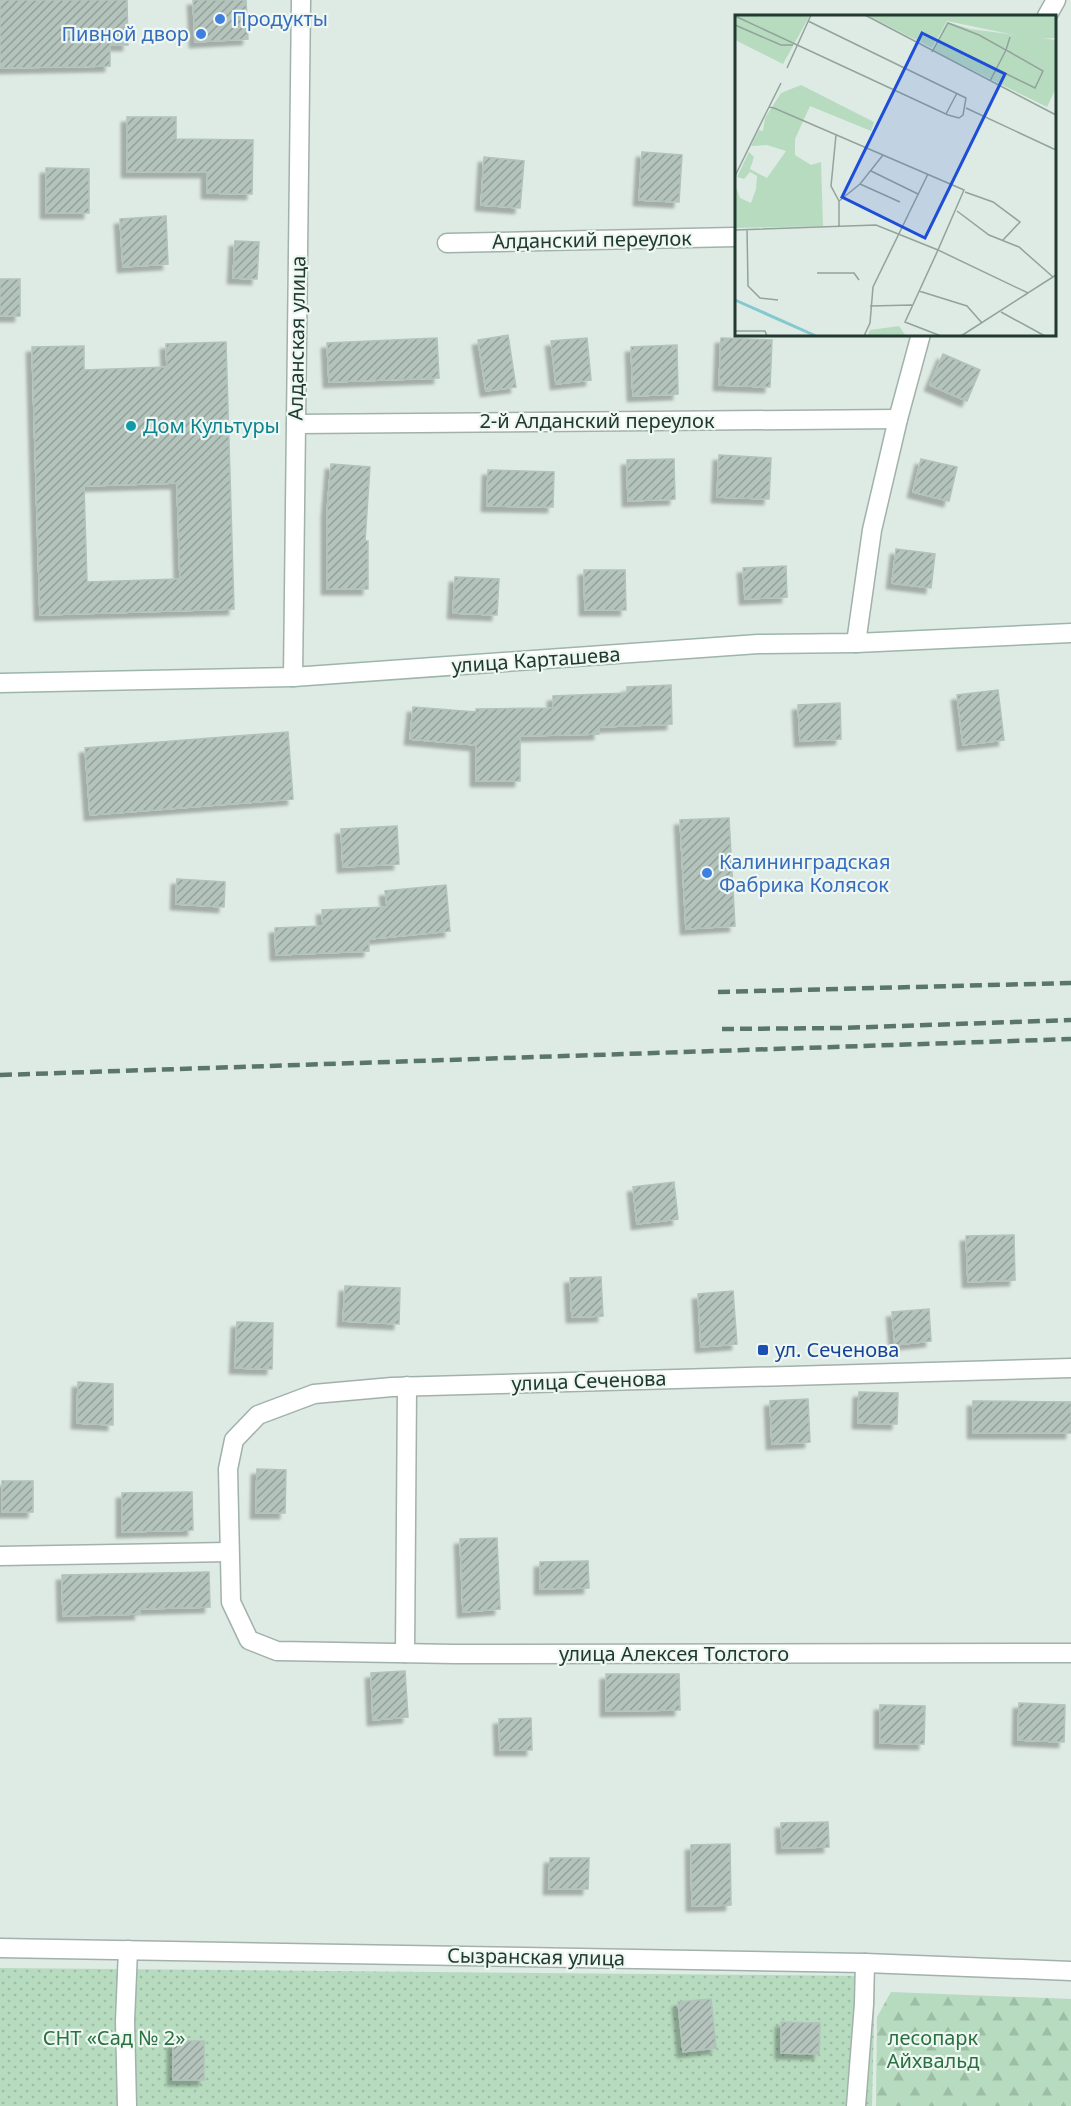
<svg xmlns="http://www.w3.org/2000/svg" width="1071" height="2106" viewBox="0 0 1071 2106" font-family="'Noto Sans',sans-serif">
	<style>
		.forest { fill: url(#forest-firs) }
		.park { fill: url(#park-dots) }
		.building { fill: url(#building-hatch); stroke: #b1c3bb; stroke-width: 1.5; fill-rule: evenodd; filter: url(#shadow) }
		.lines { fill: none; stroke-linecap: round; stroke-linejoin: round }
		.minor-casing { stroke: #a1b1ab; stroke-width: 21 }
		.secondary-casing { stroke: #9db5ab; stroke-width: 21 }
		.minor { stroke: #fff; stroke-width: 18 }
		.secondary { stroke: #fff; stroke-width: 18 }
		.rail { stroke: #5a756c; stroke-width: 4.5; stroke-dasharray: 12 6; stroke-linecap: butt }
		.shop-dot { fill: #3f7fe0; stroke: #eef7f2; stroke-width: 2 }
		.culture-dot { fill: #0f9aa8; stroke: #eef7f2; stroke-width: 2 }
		.transit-dot { fill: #1a4fb4; stroke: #eef7f2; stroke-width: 2 }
		.labels { text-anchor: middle; stroke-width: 4.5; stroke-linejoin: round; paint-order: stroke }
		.shop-label { font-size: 20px; fill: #366cbe; stroke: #eef7f2; text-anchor: start }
		.street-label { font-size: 20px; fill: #203931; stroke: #eef7f2 }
		.culture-label { font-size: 20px; fill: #0d838f; stroke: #eef7f2; text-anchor: start }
		.transit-label { font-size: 20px; fill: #164399; stroke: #eef7f2; text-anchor: start }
		.park-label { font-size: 20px; fill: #2a7041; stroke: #eef7f2 }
		.inset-river { fill: none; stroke: #85c8d0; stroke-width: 3 }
		.inset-road { fill: none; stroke: #92a39c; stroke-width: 1.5 }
		.view { fill: #1d4ed8; fill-opacity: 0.15; stroke: #1d4ed8; stroke-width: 3 }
		.inset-edge { fill: none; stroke: #203931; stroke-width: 3 }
	</style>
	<defs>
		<pattern id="forest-firs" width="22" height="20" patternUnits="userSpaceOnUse" patternTransform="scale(1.5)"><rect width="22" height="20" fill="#b7dbbf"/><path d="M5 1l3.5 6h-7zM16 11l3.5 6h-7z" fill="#9dbda5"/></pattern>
		<pattern id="park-dots" width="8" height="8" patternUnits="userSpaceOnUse" patternTransform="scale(1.5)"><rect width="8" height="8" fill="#b7dbbf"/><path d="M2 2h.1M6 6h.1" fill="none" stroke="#9dbda5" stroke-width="1.8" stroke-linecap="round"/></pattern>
		<pattern id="building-hatch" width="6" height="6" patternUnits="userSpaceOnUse" patternTransform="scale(1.5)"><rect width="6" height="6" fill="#b4c4bd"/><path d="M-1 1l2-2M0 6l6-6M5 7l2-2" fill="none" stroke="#92a09a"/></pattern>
		<filter id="shadow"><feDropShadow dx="-5.5" dy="5.5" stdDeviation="1.5" flood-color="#0004"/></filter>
	</defs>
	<rect width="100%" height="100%" fill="#deeae4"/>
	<path class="forest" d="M891,1992L1071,1999V2106H876L877,2017Z"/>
	<path class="park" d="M0,1968L875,1976L872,2106H0Z"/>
	<g class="building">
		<path d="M0,0H127L128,45H110V66L0,68Z"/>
		<path d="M193,0H246L248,39L195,42Z"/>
		<path d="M127,117H176V139L253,140L252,194L207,193V172H127Z"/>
		<path d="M642,152L682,155L679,202L639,200Z"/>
		<path d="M484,157L524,161L520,208L481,205Z"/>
		<path d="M46,168L89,169V213H46Z"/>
		<path d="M166,216L168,264L123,267L120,219Z"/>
		<path d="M235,241L259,242L257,279L233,278Z"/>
		<rect x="0" y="279" width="20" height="37"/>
		<path d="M508,335L516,387L486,391L478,340Z"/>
		<path d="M437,338L439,378L329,382L327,343Z"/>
		<path d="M587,338L591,380L556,384L551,341Z"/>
		<path d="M721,338L772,340L770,387L719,385Z"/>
		<path d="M226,342L234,609L40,615L32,347L84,346V370L167,367L166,344ZM177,483L180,579L87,582L84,486Z"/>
		<path d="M677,345L678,394L633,396L631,347Z"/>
		<path d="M943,354L980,370L967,401L930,385Z"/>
		<path d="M719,455L771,458L769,499L717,497Z"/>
		<path d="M674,459L675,499L628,501L627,460Z"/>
		<path d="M921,459L957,467L949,501L913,492Z"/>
		<path d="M331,464L370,467L365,541H368V589H327V512Z"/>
		<path d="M488,470L554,472L553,507L487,506Z"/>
		<path d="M896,549L935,554L931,588L892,583Z"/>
		<path d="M786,566L787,597L745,599L743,568Z"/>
		<path d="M584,570H625L626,610H585Z"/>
		<path d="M455,577L499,579L497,615L453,613Z"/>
		<path d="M671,685L672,724L599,727V734L520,736V781H476V745L410,739L413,707L476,712V709L553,708V696L627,693V687Z"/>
		<path d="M998,690L1004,740L963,745L957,695Z"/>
		<path d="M840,703L841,739L800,741L798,705Z"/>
		<path d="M288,732L293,799L90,815L85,748Z"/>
		<path d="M729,818L735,926L686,929L680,820Z"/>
		<path d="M397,826L399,864L343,867L341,829Z"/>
		<path d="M177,879L225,882L224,907L176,904Z"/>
		<path d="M446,885L450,931L369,939V951L276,955L275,928L323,926L322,910L387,907L385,891Z"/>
		<path d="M674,1182L678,1219L637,1224L633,1187Z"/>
		<path d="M1014,1235L1015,1280L968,1282L966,1236Z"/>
		<path d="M601,1277L603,1316L572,1317L570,1278Z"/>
		<path d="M345,1286L400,1288L399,1324L343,1321Z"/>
		<path d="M733,1291L737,1344L701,1347L698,1294Z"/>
		<path d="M929,1309L931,1341L895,1345L892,1312Z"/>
		<path d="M237,1322L273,1323L272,1369L235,1368Z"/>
		<path d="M78,1382L113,1384V1425L77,1423Z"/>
		<path d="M859,1392L898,1393L897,1424L858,1423Z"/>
		<path d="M808,1399L810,1442L772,1444L770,1401Z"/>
		<path d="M973,1401L1071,1402V1433H973Z"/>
		<path d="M257,1469L286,1470L285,1513H256Z"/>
		<rect x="2" y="1481" width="31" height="31"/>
		<path d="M192,1492L193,1530L122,1532V1493Z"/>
		<path d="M497,1538L500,1609L463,1612L460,1539Z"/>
		<path d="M588,1561L589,1588L540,1589V1562Z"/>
		<path d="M209,1572L210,1607L139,1609L140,1614L63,1616L62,1575Z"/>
		<path d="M405,1671L408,1717L373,1720L371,1673Z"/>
		<path d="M606,1674H679L680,1710L606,1711Z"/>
		<path d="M1019,1703L1065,1705L1064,1742L1018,1740Z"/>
		<path d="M880,1705L925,1706L924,1744L880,1743Z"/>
		<path d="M531,1718L532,1750H500L499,1719Z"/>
		<path d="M828,1822L829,1847L782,1848L781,1823Z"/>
		<path d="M730,1844L731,1905L692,1906L691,1845Z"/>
		<path d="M550,1858H589L588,1889H549Z"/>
		<path d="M711,1999L716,2048L683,2052L678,2002Z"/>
		<path d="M781,2022L820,2023L819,2054L781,2053Z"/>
		<rect x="173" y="2041" width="31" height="39"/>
	</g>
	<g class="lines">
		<defs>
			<g id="minor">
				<path d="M1047,16L1056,0"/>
				<path d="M447,243L736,237"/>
				<path d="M296,424L898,419"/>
				<path d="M856,643L872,530L898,419L921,334"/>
				<path d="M293,677L301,0"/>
				<path d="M1071,1368L392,1387L314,1394L258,1415L234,1440L228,1469L231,1602L249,1640L277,1651L455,1654L1071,1653"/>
				<path d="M0,1556L229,1552"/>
				<path d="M405,1653L407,1386"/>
				<path d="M0,1948L865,1963L1071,1971"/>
				<path d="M127,2106L125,2021L128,1950"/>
				<path d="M856,2106L864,2004L865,1963"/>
			</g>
			<path id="secondary" d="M0,683L293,677L758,644L856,643L1071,633"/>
		</defs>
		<use href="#minor" class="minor-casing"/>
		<use href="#secondary" class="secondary-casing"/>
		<use href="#minor" class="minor"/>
		<use href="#secondary" class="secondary"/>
		<g class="rail">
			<path d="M718,992L1071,983"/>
			<path d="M722,1029L842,1028L1071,1020"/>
			<path d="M0,1075L1071,1039"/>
		</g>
	</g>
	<g class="shop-dot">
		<circle cx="220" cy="19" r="6"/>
		<circle cx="201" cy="34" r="6"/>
		<circle cx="707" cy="873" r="6"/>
	</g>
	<circle class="culture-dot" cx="131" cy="426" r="6"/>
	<rect class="transit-dot" x="757" y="1344" width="12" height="12" rx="3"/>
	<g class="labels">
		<g class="shop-label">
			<text x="232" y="26">Продукты</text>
			<text x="189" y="41" text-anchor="end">Пивной двор</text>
			<text x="719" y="869">Калининградская<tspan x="719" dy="23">Фабрика Колясок</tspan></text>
		</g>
		<g class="street-label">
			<text transform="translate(592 240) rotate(-1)" y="7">Алданский переулок</text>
			<text transform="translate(297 338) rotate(-89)" y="7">Алданская улица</text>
			<text x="597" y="428">2-й Алданский переулок</text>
			<text transform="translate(536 660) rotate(-4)" y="7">улица Карташева</text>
			<text transform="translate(589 1381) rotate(-2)" y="7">улица Сеченова</text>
			<text x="674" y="1661">улица Алексея Толстого</text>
			<text transform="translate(536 1957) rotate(1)" y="7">Сызранская улица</text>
		</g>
		<g class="culture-label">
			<text x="143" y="433">Дом Культуры</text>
		</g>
		<g class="transit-label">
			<text x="775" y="1357">ул. Сеченова</text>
		</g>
		<g class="park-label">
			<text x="114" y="2045">СНТ «Сад № 2»</text>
			<text x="933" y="2045">лесопарк<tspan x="933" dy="23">Айхвальд</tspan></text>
		</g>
	</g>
	<g transform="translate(735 15)">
		<rect width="321" height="321" fill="#deeae4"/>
		<path d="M132,0H321V23L299,24L212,6L197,33ZM66,70L139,107L136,116L75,91L60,124V140L76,150L86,147L88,211L0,213V170L5,183L16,188L21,174L22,161L15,157L9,164L2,162L14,137L19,142L15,154L32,163L51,136L32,130L16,131L24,115L28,116L30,103L46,78Z" fill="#b7dbbf"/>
		<path d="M0,0H75L48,49L0,25ZM212,7L235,14L321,25V73L312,92L197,35ZM164,311L171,321H133L135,315Z" fill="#b7dbbf"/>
		<path class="inset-river" d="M0,285L81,321"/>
		<path class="inset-road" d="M130,0L321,100M0,1L213,100L224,103L228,100L231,83L73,6M0,10L46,30H58M204,26L300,73L308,56L271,35L275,22M197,37L213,8L244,20L271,35L255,66M52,53L76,0M34,92L46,68M231,93L321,135M211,99L222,78M101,120L96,171L104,186M136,156L183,179M0,161L31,98L34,92L39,93L229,175L203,235L293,278L321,260M125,169L165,187M230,177L258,187L285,207L268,225M222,196L254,220L284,232L318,262M104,212V186L125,169L148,140M12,214L13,271L25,283L43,285M0,215L141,210L203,235L170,307L206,321M82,258H119L124,265M184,276L232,291L247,308M135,291L177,290M266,297L310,321M0,316H30L32,321M129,321L135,308L138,272L193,159M226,321L293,278"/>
		<path class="view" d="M187,18L270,59L190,223L107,182Z"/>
		<rect width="321" height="321" class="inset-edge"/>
	</g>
</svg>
